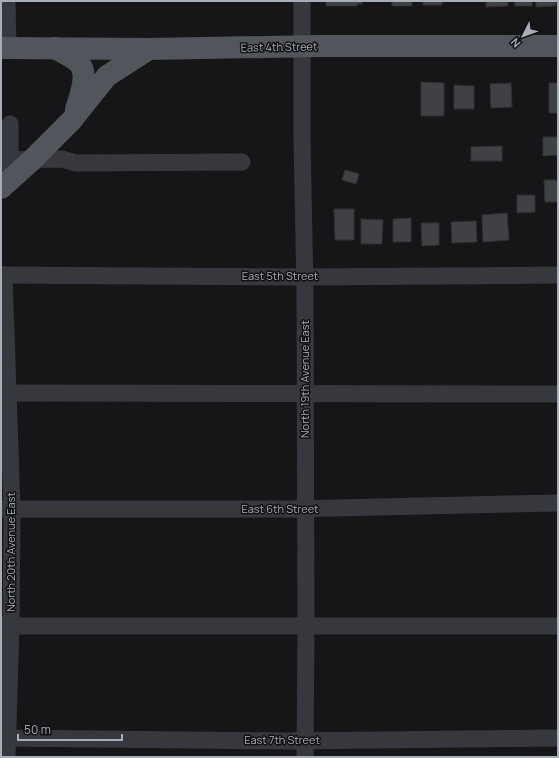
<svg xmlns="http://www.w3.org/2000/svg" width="559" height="758" viewBox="0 0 559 758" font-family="Manrope,sans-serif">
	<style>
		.building { fill: #404145; stroke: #303034 }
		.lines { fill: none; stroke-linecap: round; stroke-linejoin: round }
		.minor { stroke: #37383d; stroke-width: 17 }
		.major { stroke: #53555c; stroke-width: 22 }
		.labels { text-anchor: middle; stroke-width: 3; stroke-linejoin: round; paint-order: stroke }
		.street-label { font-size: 11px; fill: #a8adb8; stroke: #111113 }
	</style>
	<rect width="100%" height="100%" fill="#161618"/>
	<g class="building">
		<path d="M326,1H362V4H357V6H326Z"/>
		<rect x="392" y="1" width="20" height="5"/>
		<rect x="423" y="1" width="19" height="4"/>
		<path d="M486,1H508V6L486,7Z"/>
		<rect x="515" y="1" width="17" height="5"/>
		<path d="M536,1H556V6L536,7Z"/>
		<path d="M421,82L444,83V116H421Z"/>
		<path d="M511,83L512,107L491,108L490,84Z"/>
		<rect x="549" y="83" width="9" height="30"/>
		<path d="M454,85L474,86V109H454Z"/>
		<path d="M543,137H558V155L543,156Z"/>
		<path d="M502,146V161H471V147Z"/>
		<path d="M345,170L359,174L356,184L342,180Z"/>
		<path d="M544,180H556V182H558V202H545Z"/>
		<path d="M517,195H535V212L517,213Z"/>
		<path d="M334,209H354V240H335Z"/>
		<path d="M507,213L509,240L483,242L482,215Z"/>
		<path d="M411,218V242H393V219Z"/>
		<path d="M361,219L383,220L382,244H361Z"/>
		<path d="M476,221L477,242L452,243L451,222Z"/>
		<path d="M421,223H439V245L422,246Z"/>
	</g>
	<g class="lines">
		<g class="minor">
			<path d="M7,1L8,48"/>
			<path d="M302,1V140L305,290L306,627L305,757"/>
			<path d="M1,160L62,159L76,163L242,162"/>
			<path d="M10,170V124"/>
			<path d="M1,275L304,277L558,275"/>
			<path d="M4,275L12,509L11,626L7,757"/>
			<path d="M8,393L558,394"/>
			<path d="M1,509H290L558,503"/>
			<path d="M1,626H558"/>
			<path d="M1,737L7,738L291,741L558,738"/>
		</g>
		<g class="major">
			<path d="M1,48L149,49L318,46H558"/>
			<path d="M55,48C62,52 73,57 79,63C89,74 80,97 76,109"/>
			<path d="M1,188L32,160L71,121L107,76L149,49"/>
		</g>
	</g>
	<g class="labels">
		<g class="street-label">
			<text transform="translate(279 47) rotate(-1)" y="4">East 4th Street</text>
			<text x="280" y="280">East 5th Street</text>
			<text transform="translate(305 379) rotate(-90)" y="4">North 19th Avenue East</text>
			<text x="280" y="513">East 6th Street</text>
			<text transform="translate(11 552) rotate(-90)" y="4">North 20th Avenue East</text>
			<text x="282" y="744">East 7th Street</text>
		</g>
	</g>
	<rect width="559" height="758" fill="none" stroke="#a8adb8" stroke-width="4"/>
	<g transform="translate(523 36) rotate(228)" stroke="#111113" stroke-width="3" paint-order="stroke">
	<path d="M0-3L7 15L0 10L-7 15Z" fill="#a8adb8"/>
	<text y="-6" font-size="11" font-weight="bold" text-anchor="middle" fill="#a8adb8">N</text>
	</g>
	<path d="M18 734v6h104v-6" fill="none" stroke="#a8adb8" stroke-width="2"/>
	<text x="24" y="734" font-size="12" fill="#a8adb8" stroke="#111113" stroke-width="3" paint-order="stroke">50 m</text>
</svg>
